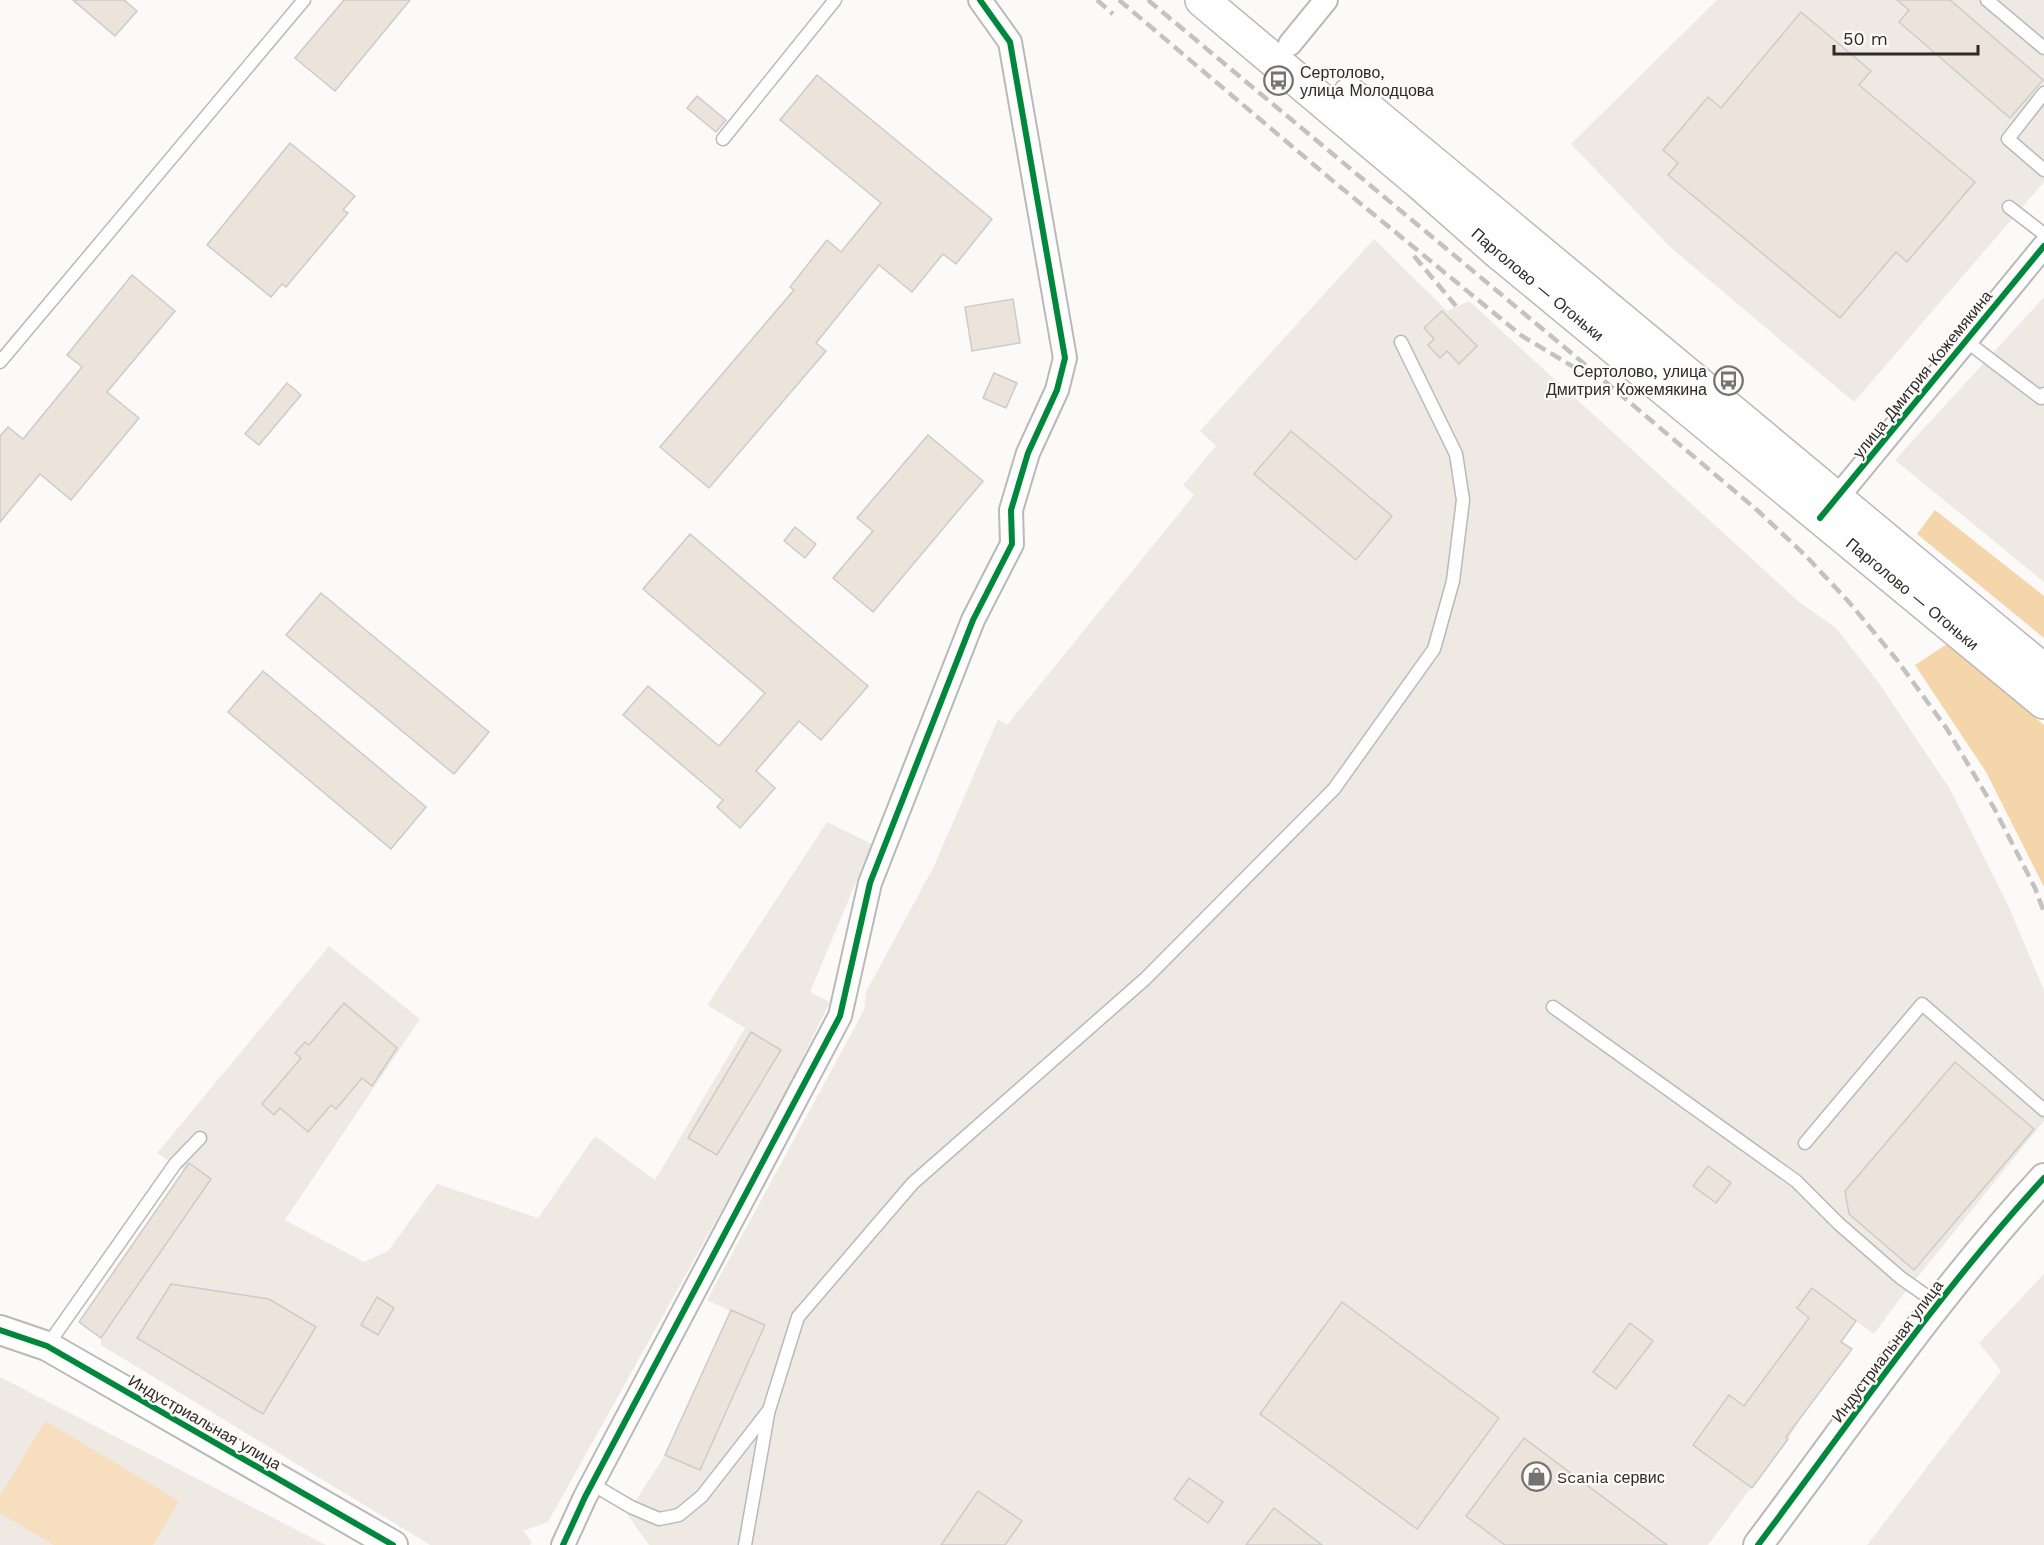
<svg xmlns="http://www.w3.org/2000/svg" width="2044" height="1545" viewBox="0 0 2044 1545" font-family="'Work Sans',sans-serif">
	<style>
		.built { fill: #eeeae3 }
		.green { fill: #f7debe }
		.forest { fill: #f4d6aa }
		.building { fill: #ece4db; stroke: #cccbca; stroke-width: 1.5 }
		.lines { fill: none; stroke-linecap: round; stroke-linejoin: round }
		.service-casing { stroke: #bab9b8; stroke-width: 15 }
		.minor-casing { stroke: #bab9b8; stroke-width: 26 }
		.tertiary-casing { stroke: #bab9b8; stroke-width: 32 }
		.primary-casing { stroke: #bab9b8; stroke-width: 36 }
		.service { stroke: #fffefe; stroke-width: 12 }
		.minor { stroke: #fffefe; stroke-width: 22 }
		.tertiary { stroke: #fffefe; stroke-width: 28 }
		.primary { stroke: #fffefe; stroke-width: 33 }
		.rail { stroke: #c2c2c2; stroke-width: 4.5; stroke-dasharray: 12 6; stroke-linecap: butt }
		.cycleway-casing { stroke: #fdfaf7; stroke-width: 10 }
		.cycleway { stroke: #00873e; stroke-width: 6 }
		.labels { text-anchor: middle; stroke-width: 4.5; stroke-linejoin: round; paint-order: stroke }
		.poi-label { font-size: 16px; fill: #2c2b29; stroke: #fdfaf7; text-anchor: start }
		.street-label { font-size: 16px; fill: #2c2b29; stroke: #fdfaf7 }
	</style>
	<rect width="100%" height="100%" fill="#fcfaf8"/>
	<g class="built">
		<path d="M1717,0H2044V182L1854,402L1670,247L1571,144Z"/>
		<path d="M1374,239L1447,311L1469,301L1798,601L1836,628L1879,683L1950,789L2008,905L2044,990V1121L1899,1300L1874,1334L1856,1321L1841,1341L1852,1349L1799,1421L1788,1439L1708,1545H649L627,1514L665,1455L730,1311L707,1300L864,1010L866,992L934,866L998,719L1007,725L1194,495L1183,485L1216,446L1200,431Z"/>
		<path d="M2044,297V582L1895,460Z"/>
		<path d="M827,822L872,844L810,992L830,1002L771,1122L548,1522L523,1531L532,1542L530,1545H430L101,1345V1338L79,1322L184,1170L157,1153L329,946L420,1019L285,1220L364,1262L388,1251L437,1184L538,1218L595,1136L655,1180L745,1028L707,1005Z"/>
		<path d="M2044,1274V1545H1867L2001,1371L1979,1343Z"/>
		<path d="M0,1377L326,1545H0Z"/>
	</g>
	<path class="green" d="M45,1421L179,1501L153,1545H54L0,1513V1496Z"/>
	<g class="forest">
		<path d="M1935,510L2044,596V638L1917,534Z"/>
		<path d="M1947,644L2044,725V887L1986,772L1915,665Z"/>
	</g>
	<g class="building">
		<path d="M73,0H124L137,11L115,36Z"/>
		<path d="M344,0H410L335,91L295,58Z"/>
		<path d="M1897,0H1950L2043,80L2010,118L1899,22L1909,10Z"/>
		<path d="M1801,12L1871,71L1859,85L1975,182L1907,262L1896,252L1840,318L1668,175L1678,163L1663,150L1708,97L1721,108Z"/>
		<path d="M817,75L992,219L956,264L943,254L912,292L879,265L816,343L826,351L709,488L660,447L794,290L790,287L827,240L841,252L881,203L780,120Z"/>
		<path d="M697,96L726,120L716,132L687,108Z"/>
		<path d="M290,143L355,196L343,210L348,213L286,287L282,284L271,297L207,245Z"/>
		<path d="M132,275L175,311L107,392L139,418L71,500L40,474L0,522V436L8,427L23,439L82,367L67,355Z"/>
		<path d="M1013,299L1020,343L972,351L965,307Z"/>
		<path d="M1442,311L1477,346L1459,364L1447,351L1440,358L1428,345L1434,339L1424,328Z"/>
		<path d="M994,373L1017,383L1006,408L983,398Z"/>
		<path d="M287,383L301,395L259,445L245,434Z"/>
		<path d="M1291,431L1392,516L1356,560L1254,474Z"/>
		<path d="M928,435L983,481L873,612L833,578L873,531L857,518Z"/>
		<path d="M795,527L816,544L805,558L784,541Z"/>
		<path d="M690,534L868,686L821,740L799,721L756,771L775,788L740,828L717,807L723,800L623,715L648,686L719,746L765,693L643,589Z"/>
		<path d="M321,593L489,732L454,774L286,635Z"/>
		<path d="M263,671L426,807L391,849L228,712Z"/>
		<path d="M344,1003L397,1048L372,1086L362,1078L336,1109L331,1105L308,1132L280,1108L274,1115L262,1104L301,1058L295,1053L305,1042L309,1045Z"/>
		<path d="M751,1032L781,1050L717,1155L688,1138Z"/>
		<path d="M1955,1062L2034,1129L1914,1270L1849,1214L1845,1191Z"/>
		<path d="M189,1163L211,1179L101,1338L79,1322Z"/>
		<path d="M1708,1166L1731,1183L1716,1203L1693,1186Z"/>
		<path d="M171,1284L269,1299L316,1327L263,1414L137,1338Z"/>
		<path d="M1812,1288L1856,1321L1841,1342L1852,1349L1786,1437L1788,1439L1752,1488L1693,1445L1729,1395L1744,1406L1809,1318L1797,1308Z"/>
		<path d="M377,1297L394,1308L378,1335L361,1325Z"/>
		<path d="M1342,1302L1499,1418L1417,1529L1260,1414Z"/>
		<path d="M731,1310L765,1325L700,1470L665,1455Z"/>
		<path d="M1630,1323L1653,1341L1616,1389L1593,1372Z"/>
		<path d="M1524,1438L1667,1545H1505L1466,1516Z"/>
		<path d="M1189,1478L1223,1502L1208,1523L1174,1499Z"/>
		<path d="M978,1491L1022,1521L1005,1545H941Z"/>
		<path d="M1274,1508L1322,1545H1246Z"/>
	</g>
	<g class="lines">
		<defs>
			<g id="service">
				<path d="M1987,0L2044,48"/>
				<path d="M2044,93L2008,139L2044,170"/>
				<path d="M723,139L835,0"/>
				<path d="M2009,207L2044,234"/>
				<path d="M1966,341L2041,398L2044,394"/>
				<path d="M0,362L304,0"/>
				<path d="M1553,1007L1796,1181L1839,1224L1901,1278L1938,1304"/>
				<path d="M1805,1143L1922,1004L2044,1110"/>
				<path d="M47,1346L175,1164L200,1138"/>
				<path d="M592,1484L631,1507L659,1519L679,1515L702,1496L769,1410L798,1317L913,1183L1145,979L1334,789L1434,649L1453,581L1463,500L1456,454L1401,342"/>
				<path d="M745,1545L768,1414"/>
			</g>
			<g id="minor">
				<path d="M1290,44L1326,0"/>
				<path d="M1827,510L2044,246"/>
				<path d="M563,1545L585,1497L840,1016L870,883L973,620L1012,544L1011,510L1028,453L1057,390L1065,358L1010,42L980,0"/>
			</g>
			<g id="tertiary">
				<path d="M0,1330L47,1346L393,1545"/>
				<path d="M1758,1545C1851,1421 1939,1292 2044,1178"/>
			</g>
			<g id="primary">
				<path id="s1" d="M1202,0L1419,182L1496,250L2044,702"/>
				<path d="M1350,94L2044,671"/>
			</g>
		</defs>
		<use href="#service" class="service-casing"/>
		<use href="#minor" class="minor-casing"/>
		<use href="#tertiary" class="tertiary-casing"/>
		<use href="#primary" class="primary-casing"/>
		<use href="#service" class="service"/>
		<use href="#minor" class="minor"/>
		<use href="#tertiary" class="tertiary"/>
		<use href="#primary" class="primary"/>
		<g class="rail">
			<path d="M1097,0L1113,14"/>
			<path d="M1119,0L1333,181L1522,336L1587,375"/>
			<path d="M1148,0L1569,351L1757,510L1805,555L1848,601L1897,660L1947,729L1994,808L2035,888L2044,912"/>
			<path d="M1414,256L1456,306"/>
		</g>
		<defs>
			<g id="cycleway">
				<path d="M1820,518L2044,246"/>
				<path d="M0,1330L47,1346L393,1545"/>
				<path d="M563,1545L585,1497L840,1016L870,883L973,620L1012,544L1011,510L1028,453L1057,390L1065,358L1010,42L980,0"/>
				<path d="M1758,1545C1851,1421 1939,1292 2044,1178"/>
			</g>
		</defs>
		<use href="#cycleway" class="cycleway-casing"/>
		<use href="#cycleway" class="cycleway"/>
	</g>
	<defs>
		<symbol id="bus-ring" viewBox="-11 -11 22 22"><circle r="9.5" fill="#fdfaf7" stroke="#757371" stroke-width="1.5"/><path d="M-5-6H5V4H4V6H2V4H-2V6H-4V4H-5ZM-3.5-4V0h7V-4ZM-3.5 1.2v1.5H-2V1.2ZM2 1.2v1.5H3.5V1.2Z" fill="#757371"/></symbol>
		<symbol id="shop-ring" viewBox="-11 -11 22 22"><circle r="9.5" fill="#fdfaf7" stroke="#757371" stroke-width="1.5"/><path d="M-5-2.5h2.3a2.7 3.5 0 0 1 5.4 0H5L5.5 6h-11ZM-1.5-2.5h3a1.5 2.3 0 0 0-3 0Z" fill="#757371"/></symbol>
	</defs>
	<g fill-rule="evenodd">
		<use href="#bus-ring" x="1262" y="64" width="33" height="33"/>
		<use href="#bus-ring" x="1712" y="364" width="33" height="33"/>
		<use href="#shop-ring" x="1520" y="1460" width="33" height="33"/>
	</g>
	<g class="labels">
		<g class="poi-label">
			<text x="1300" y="78">Сертолово,<tspan x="1300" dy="18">улица Молодцова</tspan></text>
			<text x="1707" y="377" text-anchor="end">Сертолово, улица<tspan x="1707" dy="18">Дмитрия Кожемякина</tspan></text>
			<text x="1557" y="1483">Scania сервис</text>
		</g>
		<g class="street-label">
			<text dy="6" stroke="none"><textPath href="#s1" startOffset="440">Парголово — Огоньки</textPath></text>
			<text transform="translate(1922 374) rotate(-51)" y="6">улица Дмитрия Кожемякина</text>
			<text dy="6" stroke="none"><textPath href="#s1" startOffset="926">Парголово — Огоньки</textPath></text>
			<text transform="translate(1887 1351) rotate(-53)" y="6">Индустриальная улица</text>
			<text transform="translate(205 1422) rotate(30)" y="6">Индустриальная улица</text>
		</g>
	</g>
	<path d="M1834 45v9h144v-9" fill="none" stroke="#2c2b29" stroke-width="3"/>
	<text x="1843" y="45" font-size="18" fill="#2c2b29" stroke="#fdfaf7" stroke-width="4.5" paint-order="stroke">50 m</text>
</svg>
